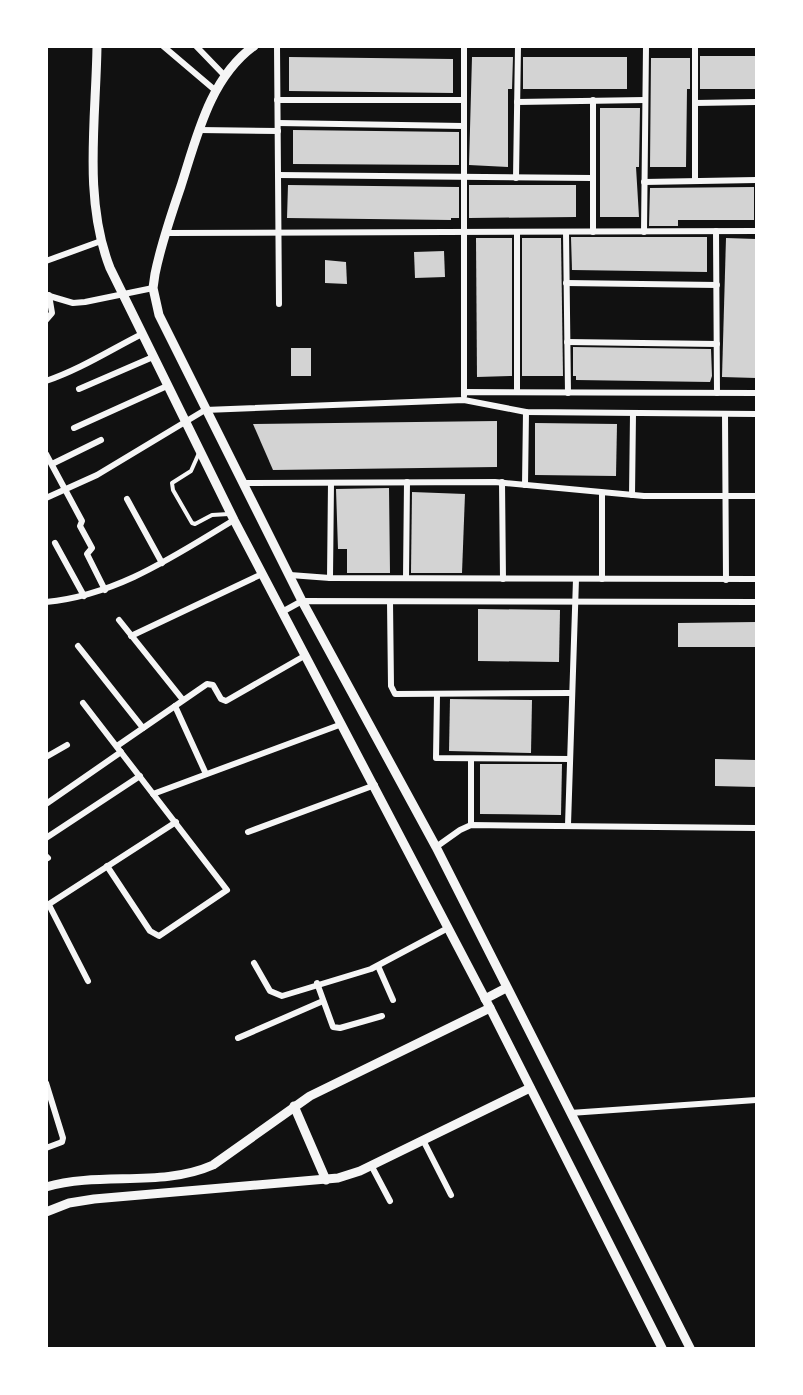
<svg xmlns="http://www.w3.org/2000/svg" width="803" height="1395" viewBox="0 0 803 1395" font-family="'Roboto Condensed',sans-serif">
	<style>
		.building { fill: #d3d3d3 }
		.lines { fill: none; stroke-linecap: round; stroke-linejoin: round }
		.service { stroke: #f5f5f5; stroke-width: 4 }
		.minor { stroke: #f5f5f5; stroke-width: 6 }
		.tertiary { stroke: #f5f5f5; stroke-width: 9 }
	</style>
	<rect width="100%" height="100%" fill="#111"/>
	<g class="building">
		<rect x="700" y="56" width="56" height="33"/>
		<path d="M289,57L453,59V93L289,91Z"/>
		<path d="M472,57H513L512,89H508V167L469,165Z"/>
		<rect x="523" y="57" width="104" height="32"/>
		<path d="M651,58H690V89H687L686,167H650Z"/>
		<path d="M600,108H640L639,167H636L639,217H600Z"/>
		<path d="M293,130L459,132V165L293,164Z"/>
		<path d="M288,185L459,187V218H451V220L287,218Z"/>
		<path d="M469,185H576V217L469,218Z"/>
		<path d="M754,187V220H678V226H649L650,188Z"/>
		<path d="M571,237H707V272L572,270Z"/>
		<path d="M476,238H512V376L477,377Z"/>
		<path d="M522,238H561L563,376H522Z"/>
		<path d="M726,238L756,239V378L722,377Z"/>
		<path d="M444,251L445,277L415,278L414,252Z"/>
		<path d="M325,260L346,262L347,284L325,283Z"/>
		<path d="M573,347L711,349L712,376L710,382L576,380V376H573Z"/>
		<rect x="291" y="348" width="20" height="28"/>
		<path d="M497,421V467L273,470L253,424Z"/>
		<path d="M535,423L617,424L616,476L535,475Z"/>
		<path d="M389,488L390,573H347V549H338L336,489Z"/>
		<path d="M412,492L465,494L462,573H411Z"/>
		<path d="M478,609L560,610L559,662L478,661Z"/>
		<path d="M756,622V647H678V623Z"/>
		<path d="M450,699L532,700L531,753L449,751Z"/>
		<path d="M715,759L756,760V787L715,786Z"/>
		<path d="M480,764H562L561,815L480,814Z"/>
	</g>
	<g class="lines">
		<path class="service" d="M199,453L191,471L172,483L173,490L192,523L195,524L212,515L229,514"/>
		<g class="minor">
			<path d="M163,46L216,91"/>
			<path d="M196,46L225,76"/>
			<path d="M277,46L279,304"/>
			<path d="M464,46V392"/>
			<path d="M695,46V180"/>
			<path d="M277,100H464"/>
			<path d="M593,100V232"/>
			<path d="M517,102L645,100"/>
			<path d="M695,103L756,102"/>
			<path d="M278,123L463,126"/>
			<path d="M199,130L278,131"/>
			<path d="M278,175L592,178"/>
			<path d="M516,178L518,46"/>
			<path d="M644,182L756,180"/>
			<path d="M716,231L717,393"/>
			<path d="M517,232V392"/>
			<path d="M566,232L568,393"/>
			<path d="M644,232L646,46"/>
			<path d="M166,233L756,231"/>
			<path d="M46,261L101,241"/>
			<path d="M566,283L717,285"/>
			<path d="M46,295L73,303L85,302L153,288"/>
			<path d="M46,320L52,313L49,295"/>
			<path d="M567,342L717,344"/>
			<path d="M46,381C81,369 110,350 142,334"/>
			<path d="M79,389L153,357"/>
			<path d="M464,396V392L756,393"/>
			<path d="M725,414L726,580"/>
			<path d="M74,428L167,386"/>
			<path d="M46,454L82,521L80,526L92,548L87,554L105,590"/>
			<path d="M52,464L101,440"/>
			<path d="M502,482L503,579"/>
			<path d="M243,483L495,482L644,496H756"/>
			<path d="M525,485L526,412"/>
			<path d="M602,493V579"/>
			<path d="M632,495L633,414"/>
			<path d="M46,498L97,475L205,410L464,400L526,412L756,414"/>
			<path d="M127,499L162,563"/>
			<path d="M55,543L84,596"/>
			<path d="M290,575L330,578L756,579"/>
			<path d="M330,578L331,483"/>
			<path d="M406,578L407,482"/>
			<path d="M46,602C118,595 174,556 234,520"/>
			<path d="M390,602L391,686L395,694L572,693"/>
			<path d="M282,612L302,601L756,602"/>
			<path d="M119,620L183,700"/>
			<path d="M131,636L262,574"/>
			<path d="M78,646L143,728"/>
			<path d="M437,695L436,758L570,759"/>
			<path d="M83,703L227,890L159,936L150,931L107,866"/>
			<path d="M175,706L206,774"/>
			<path d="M117,746L207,684L213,685L221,699L226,701L306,655"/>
			<path d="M46,757L67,745"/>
			<path d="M471,759V825"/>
			<path d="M153,794L342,724"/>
			<path d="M46,804L121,752"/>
			<path d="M568,825L576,579"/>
			<path d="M248,832L375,785"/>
			<path d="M46,838L140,776"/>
			<path d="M436,847L460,830L471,825L756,828"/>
			<path d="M46,856L48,858"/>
			<path d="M49,905L88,981"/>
			<path d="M46,906L176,822"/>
			<path d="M254,963L270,991L282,996L371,969L448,928"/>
			<path d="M378,966L393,1000"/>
			<path d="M317,983L333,1027L340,1028L382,1016"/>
			<path d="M238,1038L323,1001"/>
			<path d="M46,1083L63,1138L62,1142L46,1148"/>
			<path d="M570,1113L756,1100"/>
			<path d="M423,1140L451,1195"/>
			<path d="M371,1165L390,1201"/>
		</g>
		<g class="tertiary">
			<path d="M97,46C96,120 83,199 110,268L234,520L490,1008L662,1348"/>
			<path d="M254,46C210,78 197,136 181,186C171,215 161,244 155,274L153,288L159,315L302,601L436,847L690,1348"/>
			<path d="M485,999L506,988"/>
			<path d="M294,1106L326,1180"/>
			<path d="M46,1187C101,1171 161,1188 213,1165L310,1096L490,1008"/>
			<path d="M46,1212L69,1203L94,1199L338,1178L360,1171L530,1088"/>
		</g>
	</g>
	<rect width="803" height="1395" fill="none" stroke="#ffffff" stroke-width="96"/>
</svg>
